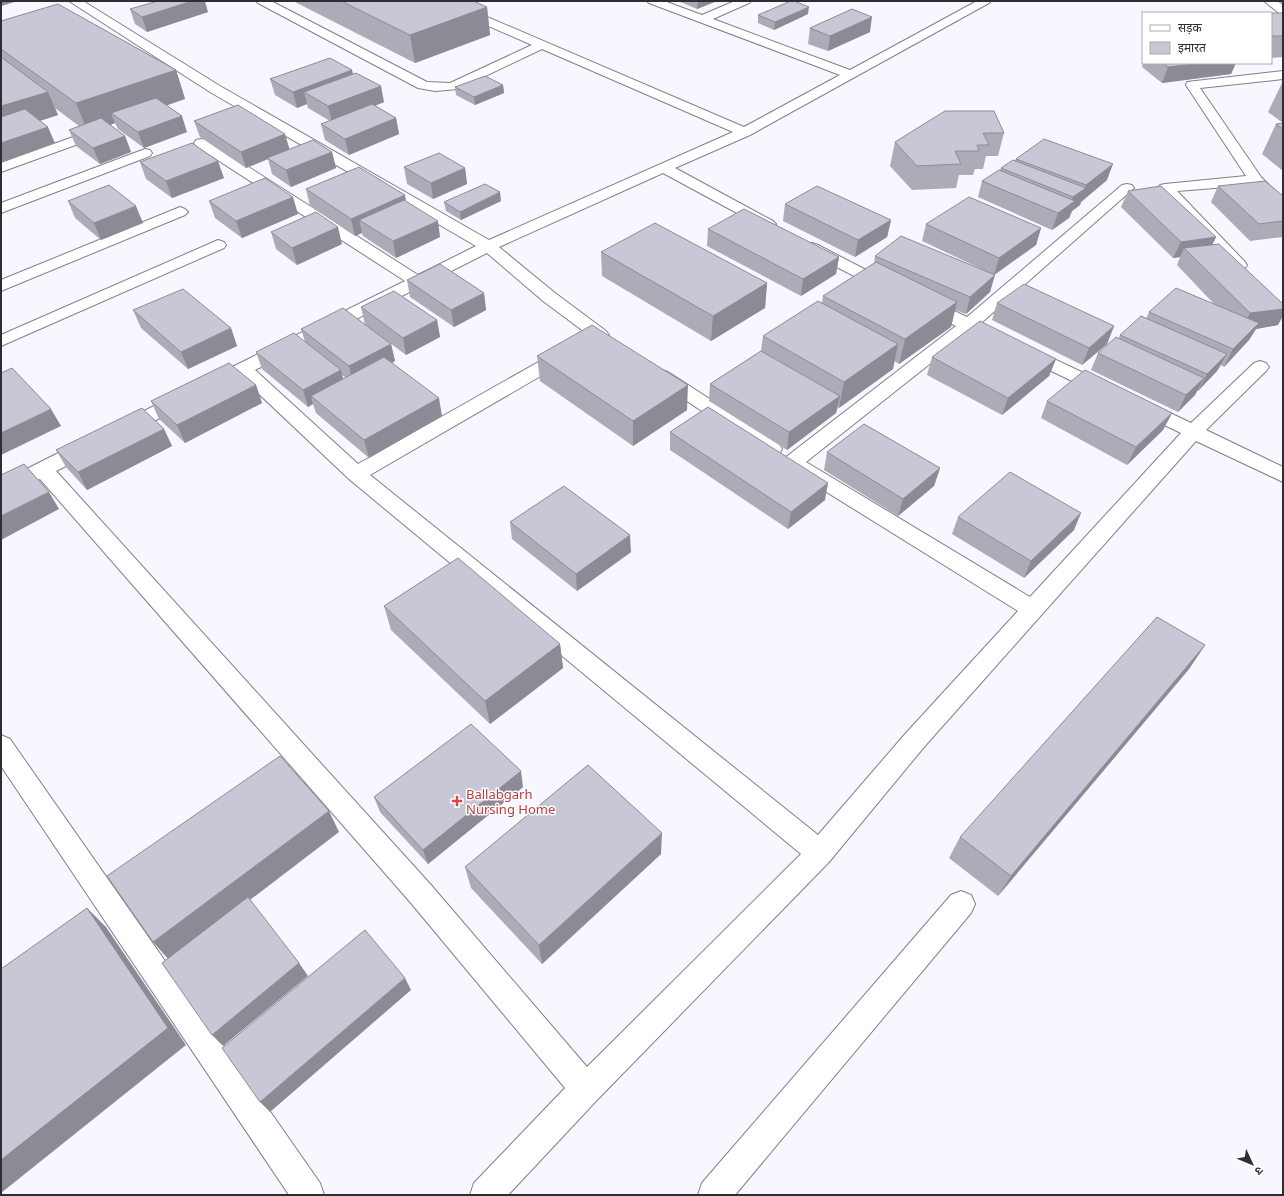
<svg xmlns="http://www.w3.org/2000/svg" width="1284" height="1196" viewBox="0 0 1284 1196" font-family="Georgia,'Noto Sans Devanagari',serif">
	<style>
		.lines { fill: none; stroke-linecap: round; stroke-linejoin: round }
		.minor-casing { stroke: #817f8b; stroke-width: 2 }
		.minor { fill: #fff; fill-rule: evenodd }
		.wall { fill: #acabb7; fill-rule: evenodd }
		.shaded-wall { fill: #8c8b95 }
		.building { fill: #c8c7d5; stroke: #8c8b95 }
		.health-dot { fill: #e0444e; stroke: #fff; stroke-width: 1.5 }
		.labels { text-anchor: middle; stroke-width: 3; stroke-linejoin: round; paint-order: stroke }
		.health-label { font-size: 13px; fill: #be3a42; stroke: #fff; text-anchor: start }
	</style>
	<rect width="100%" height="100%" fill="#f8f6ff"/>
	<g class="lines">
		<defs>
			<g id="minor">
				<path d="M69,1H83L220,86L489,240L733,132L542,49L458,89L435,91L418,88L258,3L256,1H271L427,82L450,83L532,45L436,3L434,1H450L744,127L840,75L649,3L647,1H664L702,15L735,1H751L749,3L713,19L850,70L977,1H991L989,3L750,135L675,168L773,221L776,224L773,227L768,229L763,227L663,173L499,247L555,293L606,331L609,335L606,339L600,340L594,339L543,301L487,253L255,370L358,464L558,351L564,350L570,351L573,355L570,359L370,475L818,835L906,733L1018,611L796,473L793,469L786,467L783,462L786,457L956,326L921,309L919,305L921,301L927,300L933,301L967,317L1122,185L1127,184L1132,185L1134,188L980,324L1109,385L1112,389L1109,393L1103,395L1097,393L970,332L806,462L1030,597L1181,433L1135,411L1133,407L1135,403L1142,401L1149,403L1191,423L1254,363L1260,361L1266,363L1269,367L1266,371L1206,430L1283,467V482L1196,441L924,747L829,862L597,1100L508,1195H470L474,1183L565,1088L411,903L40,479L1,497V482L82,441L89,440L96,441L99,446L96,451L56,471L431,885L587,1067L801,854L349,479L241,377L218,388L212,390L206,388L203,384L206,380L405,281L196,146L194,143L196,140L201,139L206,140L418,275L476,246L210,92Z"/>
				<path d="M1264,1H1277L1283,5V14L1279,13Z"/>
				<path d="M1283,71V79L1200,88L1261,177L1283,199V213L1278,211L1252,185L1177,191L1245,262L1247,265L1245,268L1239,270L1233,268L1158,188L1160,185L1165,184L1246,176L1186,85L1187,82Z"/>
				<path d="M87,132L92,133L94,136L92,139L1,172V163Z"/>
				<path d="M145,149L150,150L152,153L150,156L1,213V203Z"/>
				<path d="M180,207L185,209L188,212L185,215L1,291V280Z"/>
				<path d="M218,240L224,242L226,245L224,248L1,346V335Z"/>
				<path d="M812,243L818,245L891,283L893,286L891,289L885,291L879,289L806,251L804,248L806,245Z"/>
				<path d="M662,370L668,372L779,444L782,449L779,454L772,456L765,454L656,380L653,376L656,372Z"/>
				<path d="M183,393L190,395L192,399L190,403L130,433L123,435L116,433L114,429L116,425L176,395Z"/>
				<path d="M1,735L10,739L320,1183L324,1195H289L1,766Z"/>
				<path d="M961,891L971,895L975,904L971,913L735,1195H698L702,1183L951,895Z"/>
			</g>
		</defs>
		<use href="#minor" class="minor-casing"/>
		<use href="#minor" class="minor"/>
	</g>
	<g class="wall">
		<path d="M293,1H473L487,7L490,35L415,63Z"/>
		<path d="M678,1H717L697,9Z"/>
		<path d="M130,9L208,12L147,32L135,24Z"/>
		<path d="M1271,13H1283V57L1271,58Z"/>
		<path d="M808,14L774,30L758,23V15Z"/>
		<path d="M1,21L176,70L185,99L166,105L187,132L144,148L118,129L115,123L110,125L125,136L131,152L100,164L76,146L69,130L79,126L55,108L58,115L40,121L55,143L1,162Z"/>
		<path d="M810,28L870,32L828,51L808,44Z"/>
		<path d="M1143,63H1236L1231,74L1162,83L1142,67Z"/>
		<path d="M352,70L353,74L384,102L375,106L396,118L399,134L349,155L325,140L321,124L330,121L308,108L307,104L297,108L275,95L270,79Z"/>
		<path d="M1282,83H1283V171L1262,154L1276,124L1283,123L1268,112Z"/>
		<path d="M503,85L504,93L475,105L456,95L455,87Z"/>
		<path d="M945,111L1004,133L998,156H986L983,169H975L973,175H959L956,188L912,190L890,166L895,142Z"/>
		<path d="M194,121L285,134L289,149L332,152L336,168L291,187L272,174L268,159L246,168L200,137Z"/>
		<path d="M1016,159L1107,180L1081,202L1080,205L1072,211L1069,218L1052,230L978,197L982,181L1000,170L1001,168L1015,160Z"/>
		<path d="M140,162L224,178L172,198L146,179Z"/>
		<path d="M404,167L465,168L467,184L433,199L407,184Z"/>
		<path d="M1218,186L1283,196V237L1250,241L1211,202Z"/>
		<path d="M306,189L406,201L440,237L396,258L363,236L362,233L355,236L310,206Z"/>
		<path d="M1128,191L1216,237L1212,245L1278,325L1256,329L1249,340L1224,367L1221,365L1217,371L1198,391H1197L1195,395L1178,412L1091,370L1098,353L1119,338L1120,335L1146,319L1149,312L1215,305L1177,265L1180,257L1173,258L1121,207Z"/>
		<path d="M68,201L143,223L101,240L75,218Z"/>
		<path d="M209,201L298,214L242,238L215,218Z"/>
		<path d="M501,201L461,220L446,211L444,202Z"/>
		<path d="M785,204L891,220L887,237L855,257L783,221Z"/>
		<path d="M926,224L1041,228L1036,245L994,275L990,292L966,314L955,310L951,327L899,364L894,361L893,369L839,408L838,407L836,413L787,450L709,401L710,384L761,351L763,336L822,303L823,296L874,264L875,256L990,273L922,241Z"/>
		<path d="M708,229L839,257L836,274L801,296L707,246Z"/>
		<path d="M271,232L342,244L297,265L276,249Z"/>
		<path d="M601,252L767,283L765,308L711,341L602,276Z"/>
		<path d="M407,280L484,293L486,310L454,327L410,297Z"/>
		<path d="M997,303L1114,326L1107,344L1082,365L992,320Z"/>
		<path d="M361,307L437,320L440,337L406,355L370,328L391,344L395,361L392,363L442,416L369,458L316,413L313,404L308,407L262,369L256,352L305,342L301,329L365,325ZM342,375L346,378L343,379Z"/>
		<path d="M133,310L231,328L237,346L188,369L141,328Z"/>
		<path d="M537,356L687,410L633,446L540,381Z"/>
		<path d="M932,357L1056,359L1049,376L1002,415L927,375Z"/>
		<path d="M256,385L262,403L185,443L159,419L151,401Z"/>
		<path d="M1047,401L1172,413L1163,430L1127,465L1041,418Z"/>
		<path d="M164,429L172,446L87,490L66,467L56,450Z"/>
		<path d="M670,432L825,500L788,529L670,450Z"/>
		<path d="M827,452L940,468L934,486L898,516L824,470Z"/>
		<path d="M958,517L1074,530L1024,578L952,534Z"/>
		<path d="M510,522L631,552L577,591L512,539Z"/>
		<path d="M384,606L560,644L563,668L490,724L391,630Z"/>
		<path d="M1205,645L1189,669L998,896L949,858L960,837Z"/>
		<path d="M523,787L428,864L380,812L374,797Z"/>
		<path d="M661,854L542,964L471,888L465,867Z"/>
	</g>
	<g class="shaded-wall">
		<path d="M1,1H18L1,6Z"/>
		<path d="M192,1H205L208,12L147,32L142,17Z"/>
		<path d="M698,1H717L697,9Z"/>
		<path d="M487,7L490,35L415,63L410,35Z"/>
		<path d="M809,7L808,14L774,30L775,22Z"/>
		<path d="M872,17L870,32L828,51L830,36Z"/>
		<path d="M1203,63H1236L1231,74L1162,83L1168,67Z"/>
		<path d="M176,70L185,99L122,121L111,113L115,123L88,133L76,103Z"/>
		<path d="M352,70L355,86L304,92L307,104L297,108L293,92Z"/>
		<path d="M503,85L504,93L475,105L474,97Z"/>
		<path d="M381,86L384,102L332,122L328,106Z"/>
		<path d="M48,92L58,115L1,133V106Z"/>
		<path d="M182,116L187,132L144,148L138,132Z"/>
		<path d="M396,118L399,134L349,155L345,139Z"/>
		<path d="M48,127L55,143L1,162V143Z"/>
		<path d="M285,134L290,151L267,158L268,159L246,168L241,152Z"/>
		<path d="M125,136L131,152L100,164L93,148Z"/>
		<path d="M332,152L336,168L291,187L286,170Z"/>
		<path d="M218,161L224,178L172,198L166,181Z"/>
		<path d="M1113,164L1107,180L1081,202L1080,205L1072,211L1069,218L1052,230L1058,213L1070,204L1073,197L1085,188L1086,185Z"/>
		<path d="M465,168L467,184L433,199L431,183Z"/>
		<path d="M500,192L501,201L461,220L460,212Z"/>
		<path d="M405,195L408,212L359,220L362,233L355,236L351,219Z"/>
		<path d="M293,197L298,214L242,238L236,221Z"/>
		<path d="M136,206L143,223L101,240L94,223Z"/>
		<path d="M891,220L887,237L855,257L858,240Z"/>
		<path d="M438,221L440,237L396,258L393,241Z"/>
		<path d="M338,227L342,244L297,265L292,248Z"/>
		<path d="M1041,228L1036,245L994,275L999,258Z"/>
		<path d="M1216,237L1208,254L1184,248L1180,257L1173,258L1181,242Z"/>
		<path d="M839,257L836,274L801,296L803,279Z"/>
		<path d="M995,275L990,292L966,314L970,297Z"/>
		<path d="M767,283L765,308L711,341L713,316Z"/>
		<path d="M484,293L486,310L454,327L451,310Z"/>
		<path d="M957,302L951,327L899,364L905,339Z"/>
		<path d="M1283,309V316L1278,325L1256,329L1249,340L1224,367L1233,349L1241,331L1250,313Z"/>
		<path d="M437,320L440,337L406,355L403,338Z"/>
		<path d="M1114,326L1107,344L1082,365L1089,348Z"/>
		<path d="M231,328L237,346L188,369L181,352Z"/>
		<path d="M391,344L395,361L353,384L349,366Z"/>
		<path d="M898,344L893,369L839,408L844,382Z"/>
		<path d="M1227,354L1217,371L1198,391L1207,374Z"/>
		<path d="M1056,359L1049,376L1002,415L1008,398Z"/>
		<path d="M341,370L345,387L311,396L313,404L308,407L303,390Z"/>
		<path d="M1204,378L1195,395L1178,412L1186,395Z"/>
		<path d="M256,385L262,403L185,443L177,425Z"/>
		<path d="M688,385L687,410L633,446V421Z"/>
		<path d="M840,396L836,413L787,450L789,432Z"/>
		<path d="M439,398L442,416L369,458L364,440Z"/>
		<path d="M51,409L61,426L1,455V433Z"/>
		<path d="M1172,413L1163,430L1127,465L1136,447Z"/>
		<path d="M164,429L172,446L87,490L78,472Z"/>
		<path d="M940,468L934,486L898,516L903,499Z"/>
		<path d="M828,483L825,500L788,529L791,512Z"/>
		<path d="M49,492L59,509L1,540V516Z"/>
		<path d="M1081,513L1074,530L1024,578L1031,561Z"/>
		<path d="M630,535L631,552L577,591L576,574Z"/>
		<path d="M560,644L563,668L490,724L485,701Z"/>
		<path d="M1205,645L1189,669L998,896L1011,876Z"/>
		<path d="M521,771L523,787L428,864L423,850Z"/>
		<path d="M329,811L339,832L170,961L153,942Z"/>
		<path d="M662,833L661,854L542,964L539,945Z"/>
		<path d="M87,908L106,927L186,1045L1,1193V1160Z"/>
		<path d="M299,963L308,976L223,1046L212,1035Z"/>
		<path d="M405,978L411,990L270,1112L260,1102Z"/>
	</g>
	<g class="building">
		<path d="M158,1H192L142,17L130,9Z"/>
		<path d="M341,1H473L487,7L410,35Z"/>
		<path d="M791,1H794L809,7L775,22L758,15Z"/>
		<path d="M58,4L176,70L76,103L1,49V21Z"/>
		<path d="M852,9L872,17L830,36L810,28Z"/>
		<rect x="1271" y="13" width="12" height="23"/>
		<path d="M1,57L48,92L1,106Z"/>
		<path d="M330,58L352,70L293,92L270,79Z"/>
		<path d="M1163,63H1203L1168,67Z"/>
		<path d="M356,73L381,86L328,106L304,92Z"/>
		<path d="M485,76L503,85L474,97L455,87Z"/>
		<path d="M156,98L182,116L138,132L111,113Z"/>
		<path d="M372,104L396,118L345,139L321,124Z"/>
		<path d="M238,105L285,134L241,152L194,121Z"/>
		<path d="M25,109L48,127L1,143V117Z"/>
		<path d="M945,111H994L1004,133H983L989,145H977L979,151H955L961,164L917,166L895,142Z"/>
		<path d="M101,118L125,136L93,148L69,130Z"/>
		<path d="M1283,123V129L1276,124Z"/>
		<path d="M1044,139L1113,164L1086,185L1016,159Z"/>
		<path d="M313,140L332,152L286,170L267,158Z"/>
		<path d="M192,143L218,161L166,181L140,162Z"/>
		<path d="M439,153L465,168L431,183L404,167Z"/>
		<path d="M1013,160L1086,188L1073,197L1001,168Z"/>
		<path d="M359,167L405,195L351,219L306,189Z"/>
		<path d="M999,170L1075,201L1058,213L982,181Z"/>
		<path d="M265,178L293,197L236,221L209,201Z"/>
		<path d="M1265,181L1283,196V221L1259,224L1218,186Z"/>
		<path d="M485,184L500,192L460,212L444,202Z"/>
		<path d="M109,185L136,206L94,223L68,201Z"/>
		<path d="M817,186L891,220L858,240L785,204Z"/>
		<path d="M1161,186L1216,237L1181,242L1128,191Z"/>
		<path d="M969,197L1041,228L999,258L926,224Z"/>
		<path d="M404,200L438,221L393,241L359,220Z"/>
		<path d="M744,209L839,257L803,279L708,229Z"/>
		<path d="M316,212L338,227L292,248L271,232Z"/>
		<path d="M655,223L767,283L713,316L601,252Z"/>
		<path d="M901,236L995,275L970,297L875,256Z"/>
		<path d="M1219,244L1283,304V309L1250,313L1184,248Z"/>
		<path d="M876,262L957,302L905,339L823,296Z"/>
		<path d="M440,264L484,293L451,310L407,280Z"/>
		<path d="M1024,284L1114,326L1089,348L997,303Z"/>
		<path d="M1176,288L1259,323L1233,349L1149,312Z"/>
		<path d="M183,289L231,328L181,352L133,310Z"/>
		<path d="M394,291L437,320L403,338L361,307Z"/>
		<path d="M818,301L898,344L844,382L763,336Z"/>
		<path d="M343,308L391,344L349,366L301,329Z"/>
		<path d="M1141,316L1227,354L1207,374L1120,335Z"/>
		<path d="M980,321L1056,359L1008,398L932,357Z"/>
		<path d="M592,325L688,385L633,421L537,356Z"/>
		<path d="M294,333L341,370L303,390L256,352Z"/>
		<path d="M1116,337L1204,378L1186,395L1098,353Z"/>
		<path d="M761,351L840,396L789,432L710,384Z"/>
		<path d="M384,357L439,398L364,440L311,396Z"/>
		<path d="M229,363L256,385L177,425L151,401Z"/>
		<path d="M12,368L51,409L1,433V373Z"/>
		<path d="M1085,370L1172,413L1136,447L1047,401Z"/>
		<path d="M708,407L828,483L791,512L670,432Z"/>
		<path d="M142,408L164,429L78,472L56,450Z"/>
		<path d="M864,424L940,468L903,499L827,452Z"/>
		<path d="M24,464L49,492L1,516V475Z"/>
		<path d="M1010,472L1081,513L1031,561L958,517Z"/>
		<path d="M564,486L630,535L576,574L510,522Z"/>
		<path d="M458,558L560,644L485,701L384,606Z"/>
		<path d="M1157,617L1205,645L1011,876L960,837Z"/>
		<path d="M471,724L521,771L423,850L374,797Z"/>
		<path d="M280,756L329,811L153,942L107,876Z"/>
		<path d="M588,765L662,833L539,945L465,867Z"/>
		<path d="M248,897L299,963L212,1035L162,963Z"/>
		<path d="M87,908L168,1028L1,1160V969Z"/>
		<path d="M365,930L405,978L260,1102L222,1048Z"/>
	</g>
	<path class="health-dot" d="M455 795h4v4h4v4h-4v4h-4v-4h-4v-4h4z"/>
	<g class="labels">
		<g class="health-label">
			<text x="466" y="799">Ballabgarh<tspan x="466" dy="15">Nursing Home</tspan></text>
		</g>
	</g>
	<rect width="1284" height="1196" fill="none" stroke="#2e2d32" stroke-width="4"/>
	<rect x="1142" y="12" width="130" height="52" fill="#ffffff" stroke="#ababad"/>
	<rect x="1150" y="25" width="20" height="6" fill="#ffffff" stroke="#ababad"/>
	<text x="1178" y="32" font-size="12" fill="#2e2d32">सड़क</text>
	<rect x="1150" y="42" width="20" height="12" fill="#c8c7d5" stroke="#ababad"/>
	<text x="1178" y="52" font-size="12" fill="#2e2d32">इमारत</text>
	<g transform="translate(1252 1164) rotate(134)" stroke="#ffffff" stroke-width="3" paint-order="stroke">
	<path d="M0-3L7 15L0 10L-7 15Z" fill="#2e2d32"/>
	<text y="-6" font-size="11" font-weight="bold" text-anchor="middle" fill="#2e2d32">उ</text>
	</g>
</svg>
